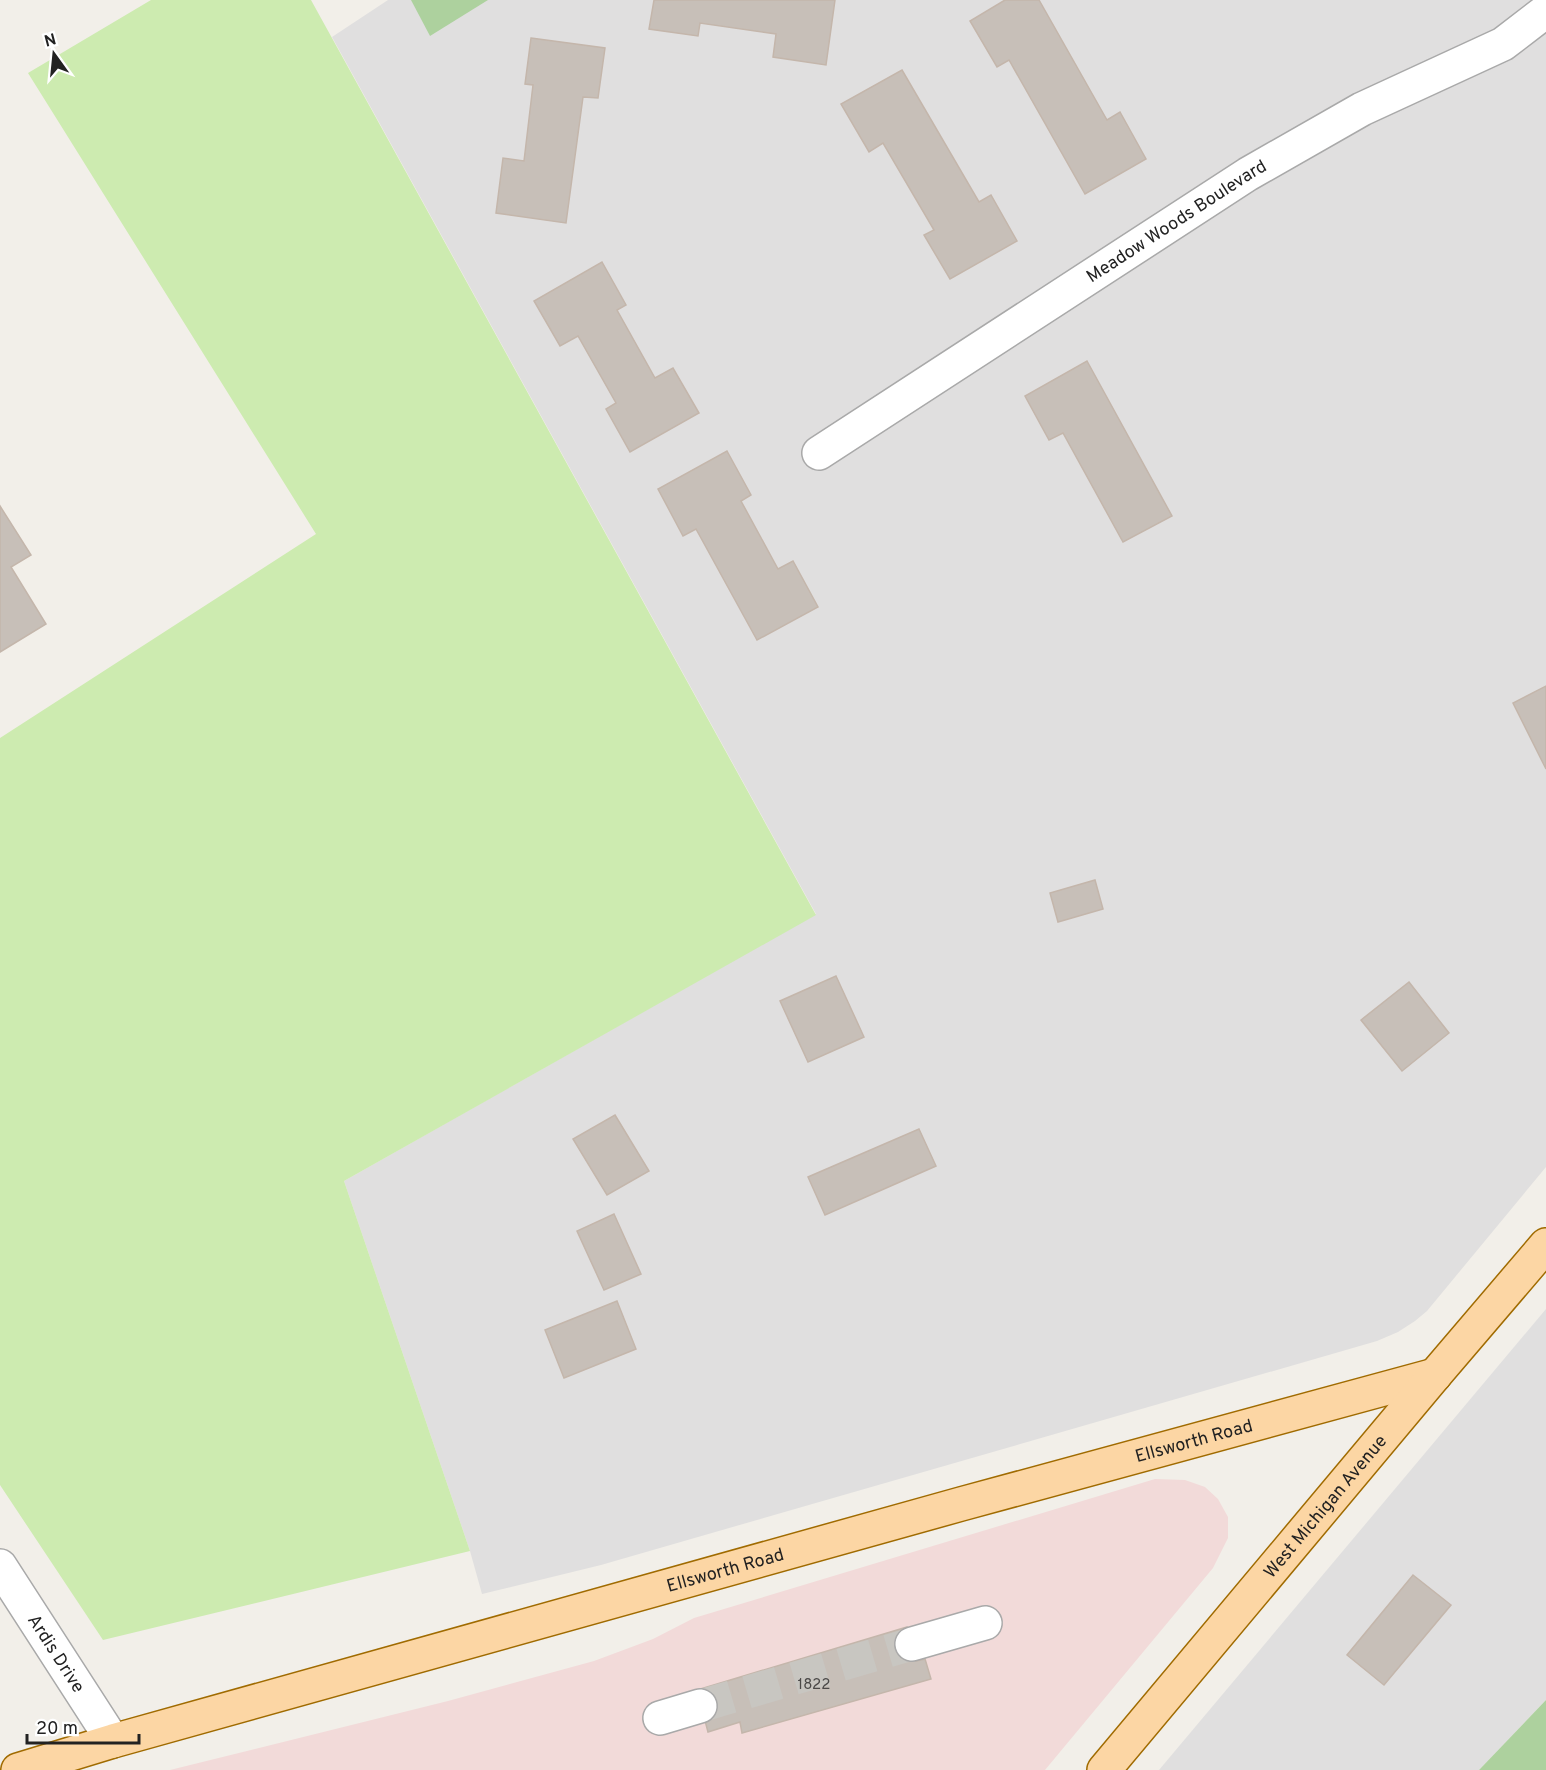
<svg xmlns="http://www.w3.org/2000/svg" width="1546" height="1770" viewBox="0 0 1546 1770" font-family="Overpass,sans-serif">
	<style>
		.residential { fill: #e0dfdf }
		.commercial { fill: #f2dad9 }
		.grass { fill: #cdebb0 }
		.forest { fill: #add19e }
		.building { fill: #c7bfb8; stroke: #c4b6ab; stroke-width: 1.5 }
		.lines { fill: none; stroke-linecap: round; stroke-linejoin: round }
		.minor-tunnel { stroke: #c8c6c1; stroke-width: 33; stroke-dasharray: 33 16; stroke-linecap: butt }
		.minor-casing { stroke: #a9a9a9; stroke-width: 36 }
		.major-casing { stroke: #a06b00; stroke-width: 36 }
		.minor { stroke: #fff; stroke-width: 33 }
		.major { stroke: #fcd6a4; stroke-width: 33 }
		.labels { text-anchor: middle; stroke-width: 4.5; stroke-linejoin: round; paint-order: stroke }
		.number-label { font-size: 15px; fill: #4b4948 }
		.street-label { font-size: 18px; fill: #222; stroke: #fff }
	</style>
	<rect width="100%" height="100%" fill="#f2efe9"/>
	<g class="residential">
		<path d="M388,0H1546V1167L1427,1311L1415,1321L1398,1332L1377,1341L601,1565L482,1594L470,1551L344,1181L816,914L332,37Z"/>
		<path d="M1546,1309V1700L1479,1770H1159Z"/>
	</g>
	<path class="commercial" d="M1155,1479L1185,1480L1205,1487L1218,1499L1228,1517V1538L1213,1568L1045,1770H170L448,1701L594,1661L653,1639L694,1618Z"/>
	<path class="grass" d="M151,0H311L816,915L344,1181L470,1551L103,1640L0,1485V738L316,534L28,73Z"/>
	<g class="forest">
		<path d="M411,0H488L430,36Z"/>
		<path d="M1546,1700V1770H1479Z"/>
	</g>
	<g class="building">
		<path d="M654,0H835L826,65L773,57L776,34L700,23L698,36L649,29Z"/>
		<path d="M1005,0H1039L1107,120L1120,112L1146,159L1085,194L1009,60L997,67L970,21Z"/>
		<path d="M531,38L605,48L598,98L583,97L566,223L496,213L503,158L524,161L533,85L525,84Z"/>
		<path d="M902,70L979,202L991,195L1017,241L950,279L924,235L934,230L883,143L869,152L841,104Z"/>
		<path d="M602,262L626,305L617,310L655,378L673,368L699,413L630,452L606,409L616,403L578,336L560,346L534,301Z"/>
		<path d="M1087,361L1172,516L1123,542L1063,433L1049,440L1025,396Z"/>
		<path d="M727,451L751,495L741,501L778,569L793,561L818,607L757,640L696,529L683,536L658,489Z"/>
		<path d="M0,506L31,555L11,567L46,624L0,652Z"/>
		<path d="M1546,686V769L1513,703Z"/>
		<path d="M1095,880L1103,909L1058,922L1050,893Z"/>
		<path d="M836,976L864,1037L808,1062L780,1001Z"/>
		<path d="M1409,982L1449,1033L1402,1071L1361,1020Z"/>
		<path d="M615,1115L649,1171L607,1195L573,1139Z"/>
		<path d="M919,1129L936,1166L825,1215L808,1177Z"/>
		<path d="M614,1214L641,1274L604,1290L577,1231Z"/>
		<path d="M617,1301L636,1349L564,1378L545,1330Z"/>
		<path d="M1413,1575L1451,1605L1384,1685L1347,1655Z"/>
		<path d="M907,1627L916,1661L925,1659L931,1679L742,1733L740,1722L708,1732L697,1690Z"/>
	</g>
	<g class="lines">
		<path class="minor-tunnel" d="M700,1706L912,1644"/>
		<defs>
			<g id="minor">
				<path id="s1" d="M819,453L1248,174L1362,109L1503,44L1546,11"/>
				<path id="s2" d="M0,1566L113,1741"/>
				<path d="M912,1644L985,1623"/>
				<path d="M660,1718L700,1706"/>
			</g>
			<g id="major">
				<path id="s3" d="M18,1770L113,1741L961,1504L1435,1375"/>
				<path id="s4" d="M1104,1770L1435,1375L1546,1245"/>
			</g>
		</defs>
		<use href="#minor" class="minor-casing"/>
		<use href="#major" class="major-casing"/>
		<use href="#minor" class="minor"/>
		<use href="#major" class="major"/>
	</g>
	<g class="labels">
		<g class="number-label">
			<text x="814" y="1689">1822</text>
		</g>
		<g class="street-label">
			<text dy="6" stroke="none"><textPath href="#s1" startOffset="426">Meadow Woods Boulevard</textPath></text>
			<text dy="6" stroke="none"><textPath href="#s3" startOffset="1221">Ellsworth Road</textPath></text>
			<text dy="6" stroke="none"><textPath href="#s4" startOffset="344">West Michigan Avenue</textPath></text>
			<text dy="6" stroke="none"><textPath href="#s3" startOffset="735">Ellsworth Road</textPath></text>
			<text dy="6" stroke="none"><textPath href="#s2" startOffset="104">Ardis Drive</textPath></text>
		</g>
	</g>
	<g transform="translate(54 54) rotate(345)" stroke="#ffffff" stroke-width="4.5" paint-order="stroke">
	<path d="M0-4.5L10 22L0 15L-10 22Z" fill="#222222"/>
	<text y="-9" font-size="16" font-weight="bold" text-anchor="middle" fill="#222222">N</text>
	</g>
	<path d="M27 1734v9h112v-9" fill="none" stroke="#222222" stroke-width="3"/>
	<text x="36" y="1734" font-size="18" fill="#222222" stroke="#ffffff" stroke-width="4.5" paint-order="stroke">20 m</text>
</svg>
